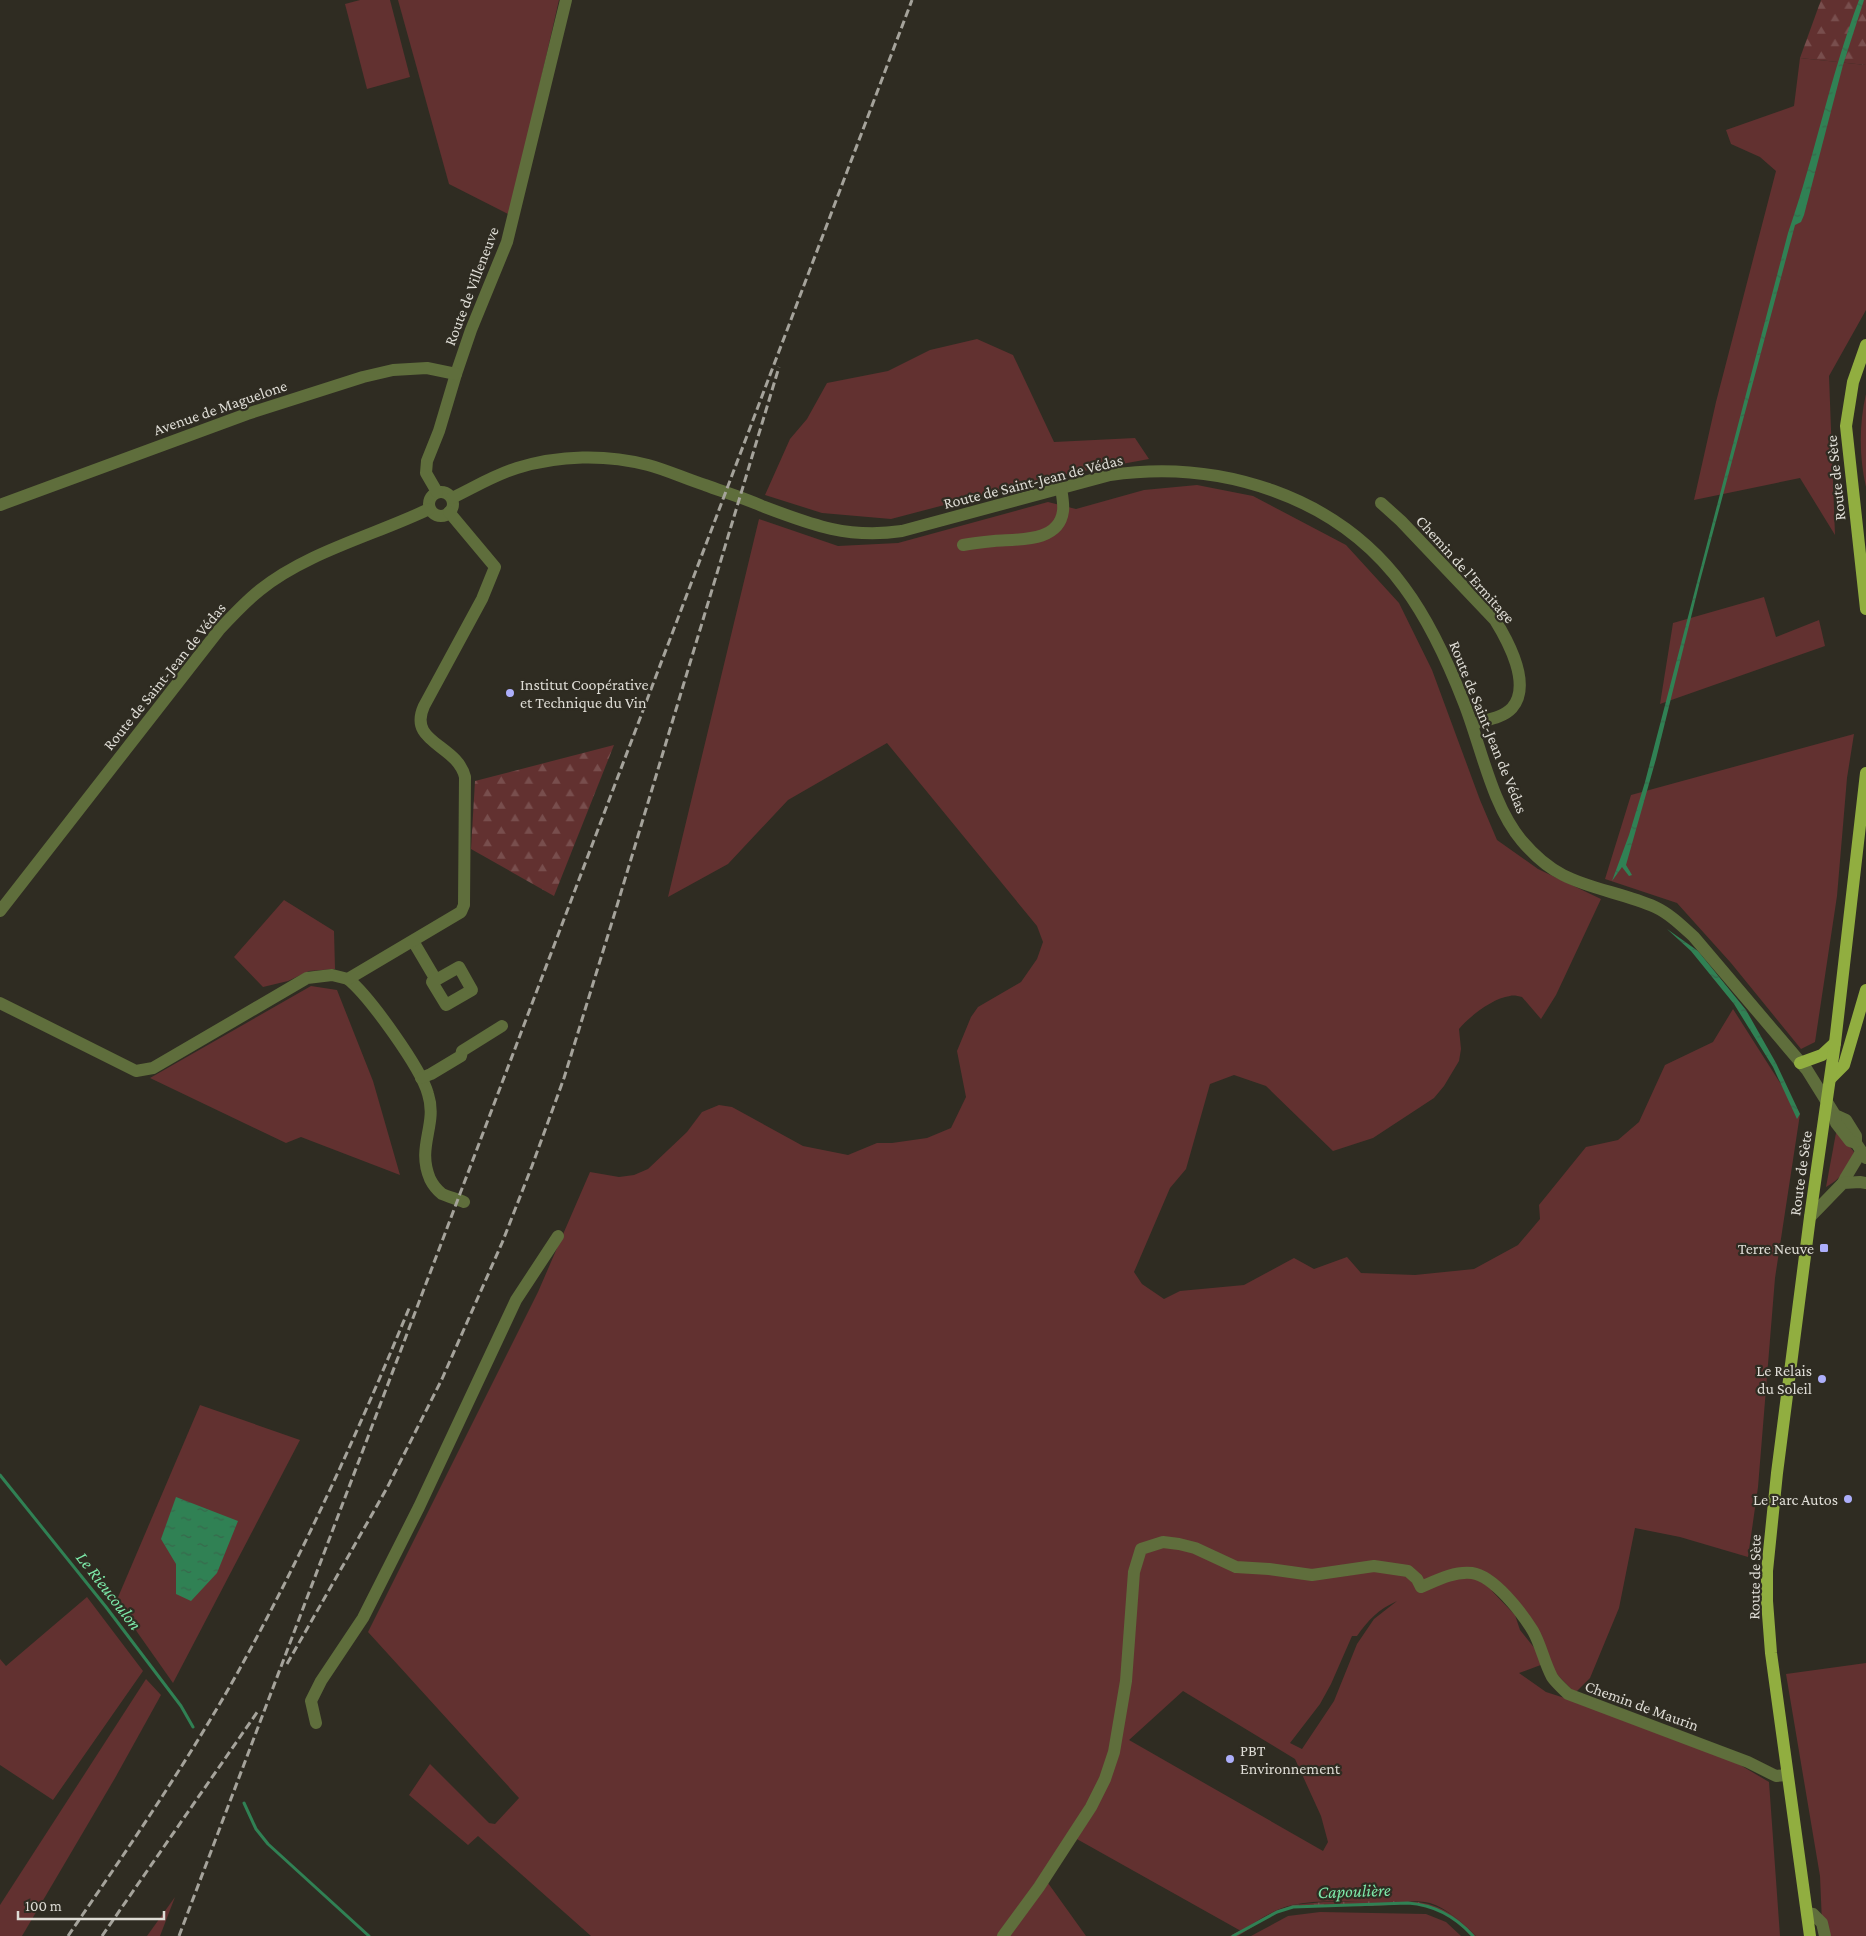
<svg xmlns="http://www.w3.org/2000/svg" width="1866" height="1936" viewBox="0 0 1866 1936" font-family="'Crimson Pro',serif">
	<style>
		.grass { fill: #623130; fill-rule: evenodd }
		.forest { fill: url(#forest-firs) }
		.wetland { fill: url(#wetland-marsh) }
		.water { fill: url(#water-ripples) }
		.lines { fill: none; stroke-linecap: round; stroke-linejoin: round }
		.stream { stroke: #308154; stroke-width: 3 }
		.minor { stroke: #5f6e3c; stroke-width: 12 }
		.major { stroke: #91ae40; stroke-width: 12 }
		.rail { stroke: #a5a39b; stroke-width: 3; stroke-dasharray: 8 4; stroke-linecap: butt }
		.poi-dot { fill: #adaffb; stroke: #2f2c22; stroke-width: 2 }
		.labels { text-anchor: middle; stroke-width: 4.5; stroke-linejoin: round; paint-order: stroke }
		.street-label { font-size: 16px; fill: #dedcd5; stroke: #2f2c22 }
		.poi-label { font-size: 16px; fill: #dedcd5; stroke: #2f2c22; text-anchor: end }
		.water-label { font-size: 18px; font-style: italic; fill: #7ce8a8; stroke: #2f2c22 }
	</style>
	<defs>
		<pattern id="forest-firs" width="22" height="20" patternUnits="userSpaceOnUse" patternTransform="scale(1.25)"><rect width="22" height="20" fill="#623130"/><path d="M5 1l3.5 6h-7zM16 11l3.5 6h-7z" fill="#784e4d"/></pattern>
		<pattern id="wetland-marsh" width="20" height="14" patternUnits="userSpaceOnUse" patternTransform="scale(1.25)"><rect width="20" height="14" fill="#623130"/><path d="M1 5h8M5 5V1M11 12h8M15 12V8" fill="none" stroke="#784e4d"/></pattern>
		<pattern id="water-ripples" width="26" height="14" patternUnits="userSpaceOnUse" patternTransform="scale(1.25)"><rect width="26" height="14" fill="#308154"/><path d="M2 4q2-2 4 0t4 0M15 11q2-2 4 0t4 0" fill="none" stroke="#38684c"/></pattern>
	</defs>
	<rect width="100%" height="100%" fill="#2f2c22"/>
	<g class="grass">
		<path d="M360,0H390L410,77L367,89L345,4Z"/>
		<path d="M398,0H559L510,215L449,184Z"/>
		<path d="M1800,58L1866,65V310L1829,376L1835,535L1800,478L1694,500L1716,402L1776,171L1760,157L1731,144L1726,130L1794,106Z"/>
		<path d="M977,339L1013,355L1054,442L1135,438L1149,459L1051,477L891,519L822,513L765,495L790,439L807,419L827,383L888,371L930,350Z"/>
		<path d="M1866,394V487C1859,458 1859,423 1866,394Z"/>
		<path d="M1197,485L1253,496L1346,545L1399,603L1432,670L1480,800L1497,840L1538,869L1601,899L1556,995L1541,1019L1522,997C1518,996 1513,995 1510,996C1493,998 1470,1016 1459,1029L1461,1049L1459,1061L1444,1086L1434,1098L1373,1138L1333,1151L1266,1086L1234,1075L1210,1084L1186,1169L1170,1188L1134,1272L1142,1284L1164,1299L1180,1291L1244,1285L1294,1258L1314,1269L1347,1257L1361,1273L1415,1275L1474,1269L1518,1245L1540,1219L1539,1205L1586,1147L1618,1140L1639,1122L1665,1065L1713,1042L1733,1009L1800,1114L1775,1278L1758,1487L1748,1557L1680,1537L1635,1528L1619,1608L1590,1678L1575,1693L1546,1663L1519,1673L1546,1692L1608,1712L1725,1756L1769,1782L1780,1936H1476C1463,1923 1448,1909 1430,1903C1413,1899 1393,1902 1376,1902C1349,1902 1319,1899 1292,1905C1274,1909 1257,1921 1241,1931L1075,1838L1048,1883L1086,1936H591L478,1836L468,1845L409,1795L430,1764L489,1823L495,1824L519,1798L368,1632L538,1292L590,1172L619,1177L634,1175L648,1169L687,1132L702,1112L719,1105L732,1107L803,1146L848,1155L877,1143H892L927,1138L951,1128L966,1097L957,1051L971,1017L978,1007L1021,982L1037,959L1043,942L1037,926L887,743L788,800L728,864L668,897L759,519L838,546L898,543L1048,502L1076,509L1144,490ZM1491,1590L1518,1611L1544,1660L1520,1630L1515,1615ZM1397,1601L1374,1619L1357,1644L1334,1701L1302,1749L1290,1743L1320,1704L1331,1684L1352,1636H1357C1368,1620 1379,1609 1397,1601ZM1183,1691L1295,1759L1321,1816L1328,1842L1323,1851L1129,1740Z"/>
		<path d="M1764,597L1776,637L1819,620L1825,646L1660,704L1673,623Z"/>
		<path d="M1854,734L1847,778L1837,896L1815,1042L1801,1049L1731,963L1677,903L1605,879L1631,795Z"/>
		<path d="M284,900L334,931L335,969L309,971L288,981L263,987L234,957Z"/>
		<path d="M311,986L337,990L373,1081L400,1175L301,1137L286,1143L150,1078Z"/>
		<path d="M1836,1133L1840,1134L1854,1152C1851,1167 1839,1180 1826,1187Z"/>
		<path d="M200,1405L300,1440L173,1683L116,1602Z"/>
		<path d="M87,1597L143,1671L53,1800L0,1765V1659L6,1666Z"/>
		<path d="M1866,1663V1936H1825L1822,1923L1820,1876L1786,1674Z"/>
		<path d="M146,1679L161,1695L115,1778L22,1936H0V1905Z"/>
		<path d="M175,1897L160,1936H147Z"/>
		<path d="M1320,1912L1426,1914L1446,1922L1461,1936H1251L1288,1916Z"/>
	</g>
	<g class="forest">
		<path d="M1821,0H1866V65L1800,58Z"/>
		<path d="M614,745L554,896L471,849L475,781Z"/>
	</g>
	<path class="wetland" d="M1400,1901C1435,1901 1452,1911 1476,1936H1471C1458,1922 1442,1909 1423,1905C1405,1902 1387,1906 1369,1906C1343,1907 1314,1902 1289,1909C1271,1914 1254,1926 1238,1936H1230L1275,1911L1293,1905L1324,1902Z"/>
	<g class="water">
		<path d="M1859,0H1864L1843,65L1804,215L1801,222L1795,225L1700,581L1656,759L1626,865L1632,875L1629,876L1622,867L1612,881L1629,835L1645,782L1788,233C1815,156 1830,76 1859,0Z"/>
		<path d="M1667,929L1698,951L1746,1010L1776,1063L1800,1114L1797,1119L1773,1067L1734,1004L1691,951Z"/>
		<path d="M176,1497L238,1521L217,1573L191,1601L176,1594V1564L161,1539Z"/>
	</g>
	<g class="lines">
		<g class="stream">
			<path d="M0,1475L106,1607L181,1706L193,1727"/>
			<path d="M244,1803L256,1829L268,1844L369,1936"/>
			<path d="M1233,1936L1277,1912L1293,1907L1408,1903C1435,1905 1455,1916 1473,1936"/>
		</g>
		<g class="minor">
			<circle cx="441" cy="504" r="12"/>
			<path d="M437,492L426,473L427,461L439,431L456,374L471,330L507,242L566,0"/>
			<path d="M452,498C473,488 494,475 517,468C559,455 606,454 648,465C667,470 686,479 705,485C724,492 744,498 762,506C812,525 848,539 902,531L1110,475C1219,459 1337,495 1404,587C1430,622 1448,662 1464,703C1481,746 1492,806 1522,841C1533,854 1547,867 1563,875C1590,889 1626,894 1655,907C1670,914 1682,926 1694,937L1807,1070L1835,1115L1846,1120L1856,1136V1143"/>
			<path d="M1381,503L1401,521L1495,620C1508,641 1532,685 1512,708C1503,718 1485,720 1473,724"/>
			<path d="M0,505L247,414L363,377L393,370L427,368L456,374"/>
			<path d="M963,545C974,543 984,542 994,541C1017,539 1059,543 1063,511C1064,504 1062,495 1061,488"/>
			<path d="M0,911L219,630C232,616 245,602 260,590C307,552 375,535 429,509"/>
			<path d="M413,941L436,980L459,967L472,990L446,1005L432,982L436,980"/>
			<path d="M348,979C369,996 421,1068 428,1094C438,1125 416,1146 430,1179C433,1185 437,1190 442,1194C449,1197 457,1199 464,1202"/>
			<path d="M0,1003L136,1071L153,1068L307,978L332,975L348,979L461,912L464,905L465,777C457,744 407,743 424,706L482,599L495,567L449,512"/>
			<path d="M421,1078L431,1074L461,1056L462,1051L502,1026"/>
			<path d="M1835,1115L1836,1123L1850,1141L1856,1143L1866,1158"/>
			<path d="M1843,1183L1846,1177L1861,1152"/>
			<path d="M1810,1217L1843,1183L1860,1182L1866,1183"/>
			<path d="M316,1723L311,1701L321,1681L363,1618L419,1507L516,1300L558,1236"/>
			<path d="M1807,1913L1813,1914L1822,1923L1825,1936"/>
			<path d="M1003,1936L1039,1887L1091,1807L1105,1779L1114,1752L1126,1681L1134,1572L1141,1549L1163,1542L1179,1544L1195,1548L1236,1567L1269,1569L1312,1575L1374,1566L1408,1571L1417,1579L1421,1587C1437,1580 1454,1571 1472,1573C1494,1576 1522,1613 1533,1631C1541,1645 1544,1662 1552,1677C1556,1683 1563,1689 1568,1694L1748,1762L1776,1776L1787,1775"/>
		</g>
		<g class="major">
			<path d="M1866,345L1853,382L1846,426L1866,609"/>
			<path d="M1800,1063L1822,1055L1835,1043"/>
			<path d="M1831,1078L1844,1065L1866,990"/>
			<path d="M1810,1936L1771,1653L1767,1601V1571L1777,1473L1810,1217L1835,1043L1866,773"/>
		</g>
		<g class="rail">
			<path d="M287,1664L387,1488L442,1379L502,1243L532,1166L564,1078L616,909L779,367"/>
			<path d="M68,1936C127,1850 187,1763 238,1672C303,1554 359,1430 410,1306"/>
			<path d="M102,1936L258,1711"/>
			<path d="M179,1936L912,0"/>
		</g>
	</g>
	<g class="poi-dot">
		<circle cx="510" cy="693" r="5"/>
		<rect x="1819" y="1243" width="10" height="10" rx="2.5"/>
		<circle cx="1822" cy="1379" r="5"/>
		<circle cx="1848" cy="1499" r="5"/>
		<circle cx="1230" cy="1759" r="5"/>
	</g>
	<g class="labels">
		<g class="street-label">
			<text transform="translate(471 286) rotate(-69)" y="6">Route de Villeneuve</text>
			<text transform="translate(220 407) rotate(-19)" y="6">Avenue de Maguelone</text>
			<text transform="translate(1835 478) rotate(-96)" y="6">Route de Sète</text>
			<text transform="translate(1033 481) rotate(-14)" y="6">Route de Saint-Jean de Védas</text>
			<text transform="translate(1466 569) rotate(48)" y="6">Chemin de l'Ermitage</text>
			<text transform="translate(164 676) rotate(-51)" y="6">Route de Saint-Jean de Védas</text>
			<text transform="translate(1489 727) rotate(68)" y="6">Route de Saint-Jean de Védas</text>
			<text transform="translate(1800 1173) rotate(-82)" y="6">Route de Sète</text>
			<text transform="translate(1754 1577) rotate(-89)" y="6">Route de Sète</text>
			<text transform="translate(1642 1705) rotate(20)" y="6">Chemin de Maurin</text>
		</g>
		<g class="poi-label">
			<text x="520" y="690" text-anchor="start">Institut Coopérative<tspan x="520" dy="18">et Technique du Vin</tspan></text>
			<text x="1814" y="1254">Terre Neuve</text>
			<text x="1812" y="1376">Le Relais<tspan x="1812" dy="18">du Soleil</tspan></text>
			<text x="1838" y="1505">Le Parc Autos</text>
			<text x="1240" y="1756" text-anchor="start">PBT<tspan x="1240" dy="18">Environnement</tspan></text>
		</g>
		<g class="water-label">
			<text transform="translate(109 1591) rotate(52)" y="6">Le Rieucoulon</text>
			<text transform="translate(1354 1891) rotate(-2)" y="6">Capoulière</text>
		</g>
	</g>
	<path d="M18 1911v8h146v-8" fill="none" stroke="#dedcd5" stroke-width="2.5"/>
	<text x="25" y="1911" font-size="15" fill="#dedcd5" stroke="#2f2c22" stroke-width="4" paint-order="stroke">100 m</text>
</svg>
